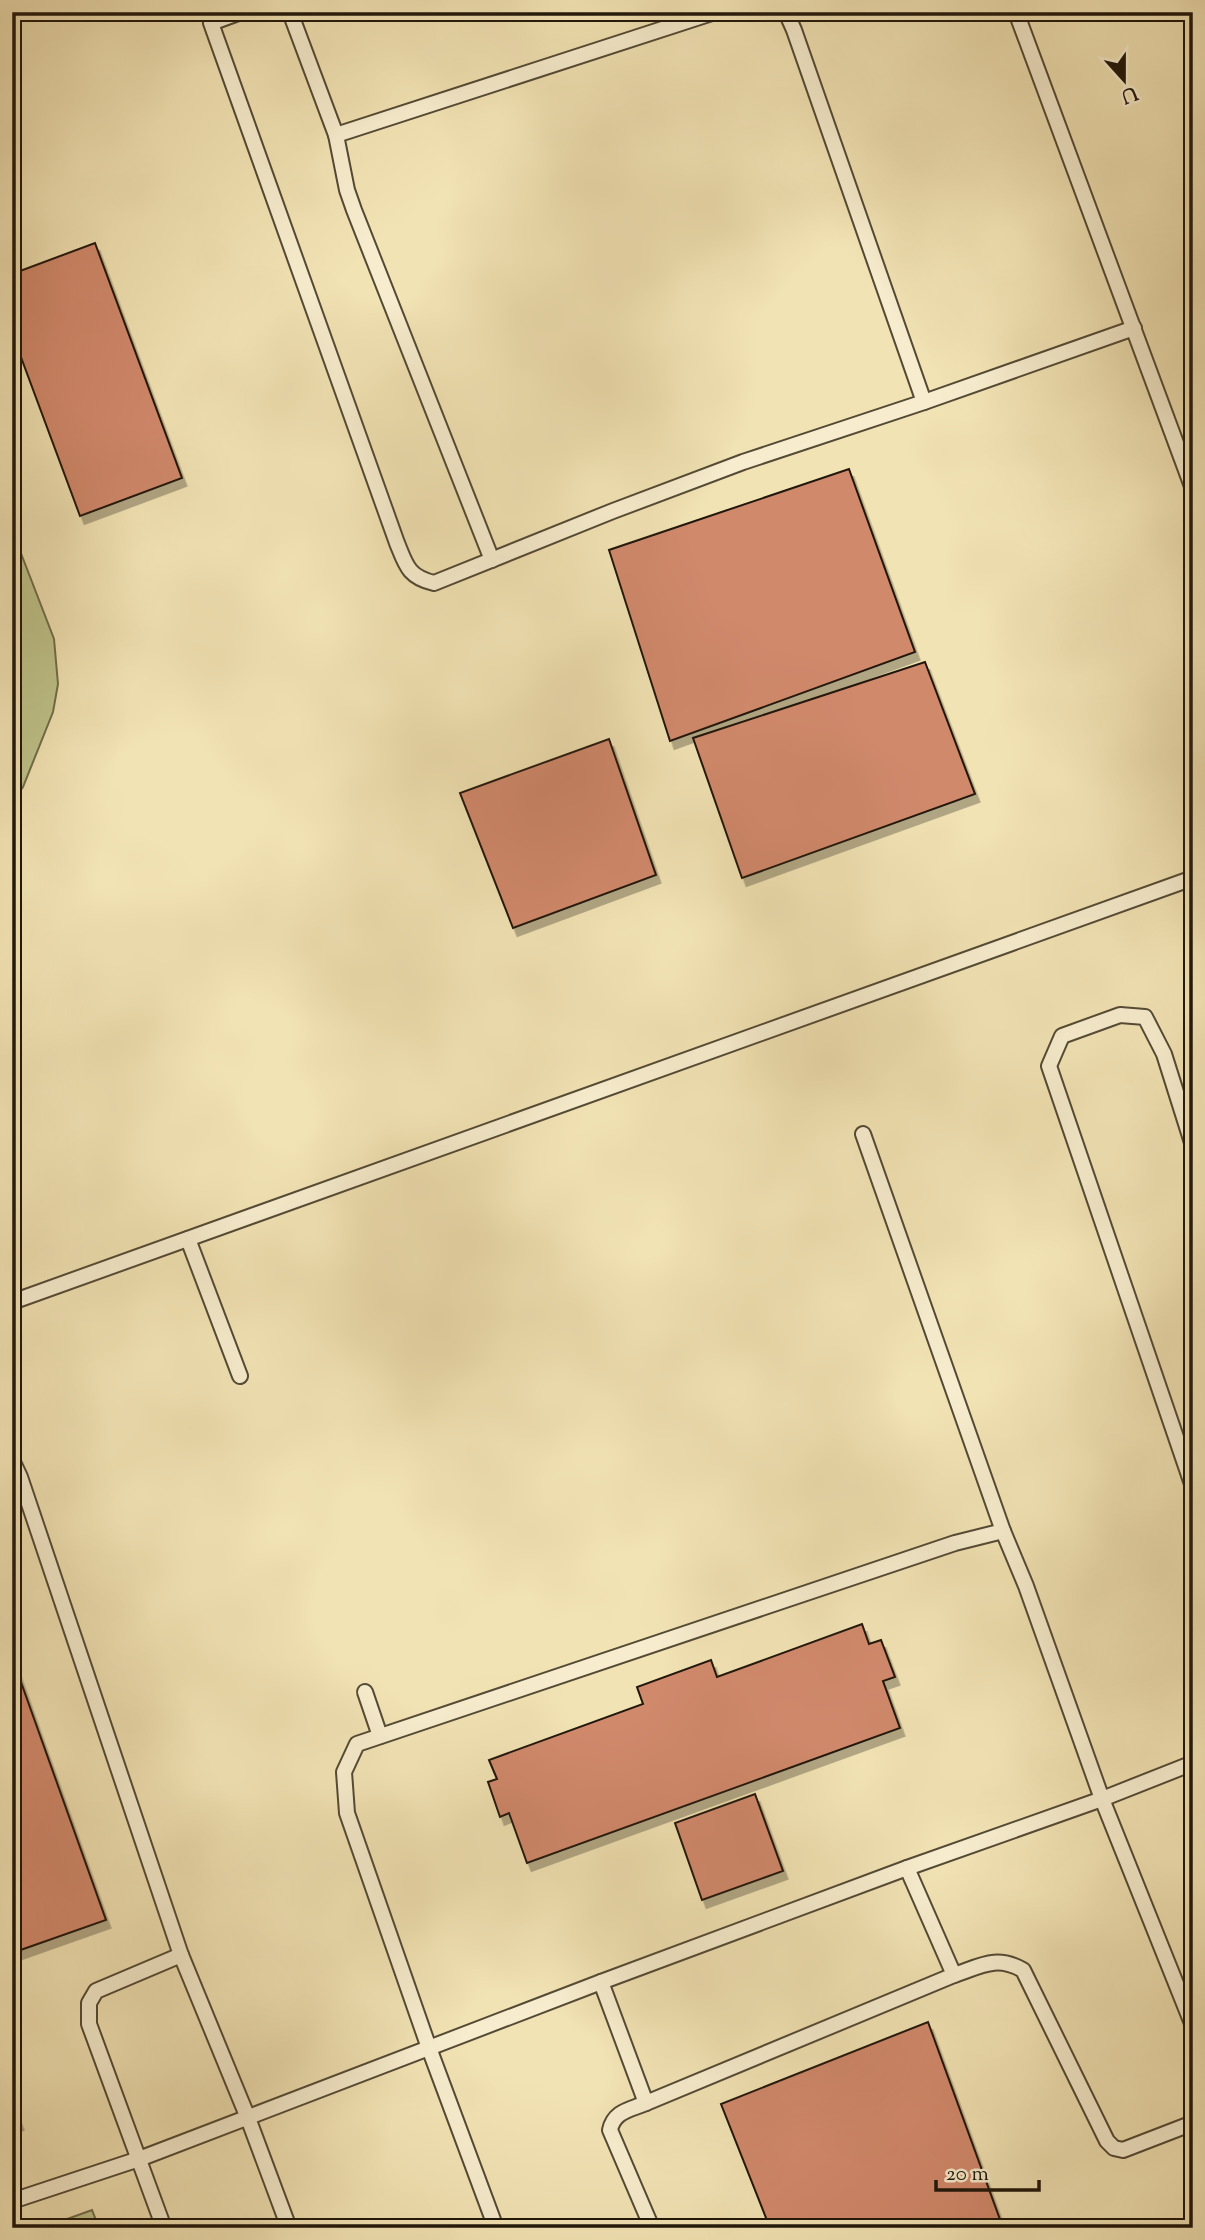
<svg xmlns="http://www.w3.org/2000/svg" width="1205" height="2240" viewBox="0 0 1205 2240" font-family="'Sorts Mill Goudy',serif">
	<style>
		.green { fill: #bfc38a; stroke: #706d4a; stroke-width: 2 }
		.building { fill: #d1896c; stroke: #20170b; stroke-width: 2; filter: url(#shadow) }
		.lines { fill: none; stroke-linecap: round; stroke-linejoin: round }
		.lane-casing { stroke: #544a35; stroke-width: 18 }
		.lane { stroke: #f7edce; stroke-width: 14 }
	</style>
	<defs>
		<filter id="shadow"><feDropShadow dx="4.5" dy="8" stdDeviation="0" flood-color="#0004"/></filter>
	</defs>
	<rect width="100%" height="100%" fill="#f2e3b4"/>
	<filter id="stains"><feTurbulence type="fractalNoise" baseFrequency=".00286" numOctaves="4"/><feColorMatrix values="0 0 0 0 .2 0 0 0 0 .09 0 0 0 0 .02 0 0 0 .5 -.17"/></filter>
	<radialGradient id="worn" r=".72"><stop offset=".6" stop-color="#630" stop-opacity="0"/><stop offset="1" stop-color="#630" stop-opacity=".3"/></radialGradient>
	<g class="green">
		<path d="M12,530L54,639L58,684L53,712L23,787L12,802Z"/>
		<path d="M92,2210L99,2228H42Z"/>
	</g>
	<g class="building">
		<path d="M95,243L182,478L80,516L12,333V274Z"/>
		<path d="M849,469L915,652L670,741L609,550Z"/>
		<path d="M925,662L975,794L742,878L693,738Z"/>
		<path d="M609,739L656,875L513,928L460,793Z"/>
		<path d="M862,1624L869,1644L881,1640L895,1677L883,1681L900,1728L527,1863L509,1813L500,1817L488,1782L497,1779L489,1760L643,1704L637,1687L711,1660L717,1677Z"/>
		<path d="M12,1657L106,1920L12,1953Z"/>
		<path d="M755,1794L783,1871L702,1900L675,1823Z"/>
		<path d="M928,2022L1002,2225L995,2228H770L721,2104Z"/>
		<path d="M12,2104L19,2122L12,2125Z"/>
	</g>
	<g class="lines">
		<defs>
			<g id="lane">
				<path d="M241,12L211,23L397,543C406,565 408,577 434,583L613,511L743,462L924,402L1134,328"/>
				<path d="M290,12L336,135"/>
				<path d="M786,12L794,30L924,402"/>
				<path d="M1016,12L1193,489"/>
				<path d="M492,560L354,210L347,190L336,135L715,12"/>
				<path d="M863,1134L1003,1531"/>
				<path d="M1193,1146L1164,1054L1145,1017L1120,1015L1062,1036L1049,1066L1193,1487"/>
				<path d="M188,1239L240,1376"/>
				<path d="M12,1302L1193,878"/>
				<path d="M12,1460L20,1477L181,1955L248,2118L289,2228"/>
				<path d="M365,1692L380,1736"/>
				<path d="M954,1975C981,1966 996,1955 1023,1970L1107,2141L1114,2148L1123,2150L1193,2123"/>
				<path d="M601,1982L646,2103L954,1975L907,1868"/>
				<path d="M646,2103C630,2110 614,2111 610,2130L652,2228"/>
				<path d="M12,2201L139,2159L601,1982L907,1868L1102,1799L1193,1763"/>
				<path d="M164,2228L89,2024V2003L96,1991L181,1955"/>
				<path d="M496,2228L429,2048L347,1813L344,1772L357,1744L955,1543L1003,1531L1026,1586L1102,1799L1193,2026"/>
			</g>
		</defs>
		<use href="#lane" class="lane-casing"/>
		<use href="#lane" class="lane"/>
	</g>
	<rect width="1205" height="2240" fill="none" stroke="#f2e3b4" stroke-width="42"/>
	<rect x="14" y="14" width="1177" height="2212" fill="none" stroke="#20170b" stroke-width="3.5"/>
	<rect x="21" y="21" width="1163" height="2198" fill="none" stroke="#20170b" stroke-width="2"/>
	<g transform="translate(1124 80) rotate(159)" stroke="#f7edce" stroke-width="5" paint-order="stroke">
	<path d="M0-5L12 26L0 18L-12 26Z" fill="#20170b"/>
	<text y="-10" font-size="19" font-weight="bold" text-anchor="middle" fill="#20170b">U</text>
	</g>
	<path d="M936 2180v10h103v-10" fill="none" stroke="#20170b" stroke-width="3.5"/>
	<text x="946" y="2180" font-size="21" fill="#20170b" stroke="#f7edce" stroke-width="5" paint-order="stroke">20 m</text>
	<rect width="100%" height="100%" filter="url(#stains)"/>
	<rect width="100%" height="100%" fill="url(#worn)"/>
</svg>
